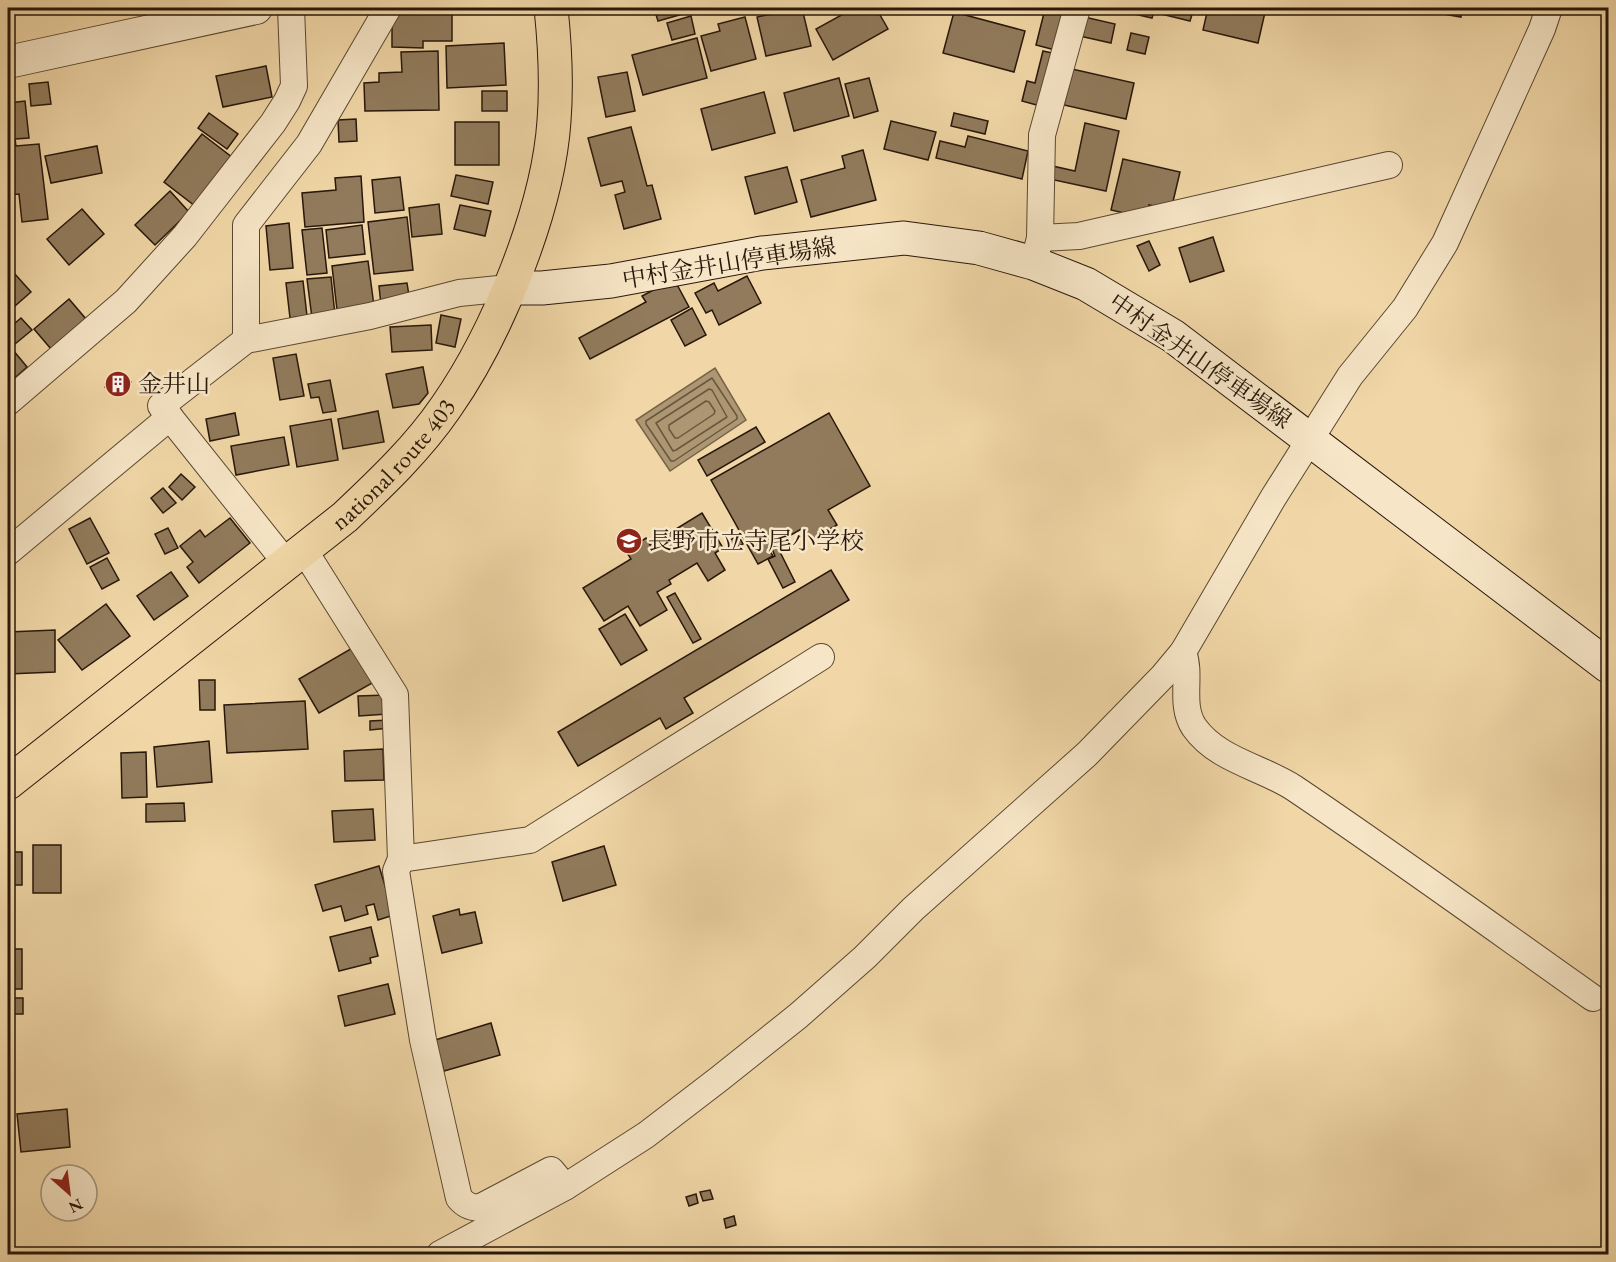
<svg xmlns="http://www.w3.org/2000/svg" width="1616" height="1262" viewBox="0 0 1616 1262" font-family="'EB Garamond','Noto Serif JP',serif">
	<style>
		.water { fill: #ad9672; stroke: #786348; stroke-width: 1.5 }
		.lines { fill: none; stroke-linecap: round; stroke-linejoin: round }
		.shore { stroke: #6a563e; stroke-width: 1.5 }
		.building { fill: #917b5c; stroke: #28170a; stroke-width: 1.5 }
		.minor-casing { stroke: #5a4731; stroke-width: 28 }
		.tertiary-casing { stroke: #5a4731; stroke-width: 34 }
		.secondary-casing { stroke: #28170a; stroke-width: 35 }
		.trunk-casing { stroke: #28170a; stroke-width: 35 }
		.minor { stroke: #f6e5c6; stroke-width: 26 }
		.tertiary { stroke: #f6e5c6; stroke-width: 32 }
		.secondary { stroke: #f6e5c6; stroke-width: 33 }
		.trunk { stroke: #f1d7a7; stroke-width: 33 }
		.labels { text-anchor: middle; stroke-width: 5; stroke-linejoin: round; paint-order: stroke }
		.street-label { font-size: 24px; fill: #28170a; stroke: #f6e5c6 }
		.poi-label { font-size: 24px; fill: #28170a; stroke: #f6e5c6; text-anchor: start }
	</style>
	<rect width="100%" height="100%" fill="#f1d7a7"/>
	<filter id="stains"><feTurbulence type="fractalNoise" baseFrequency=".00333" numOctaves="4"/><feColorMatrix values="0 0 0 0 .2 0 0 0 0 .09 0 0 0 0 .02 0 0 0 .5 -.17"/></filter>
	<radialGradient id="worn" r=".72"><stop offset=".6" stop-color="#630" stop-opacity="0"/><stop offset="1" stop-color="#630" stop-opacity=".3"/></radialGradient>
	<path class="water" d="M715,368L746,420L670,471L636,420Z"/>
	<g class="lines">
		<g class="shore">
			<path d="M712,378L737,416V419L674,461H671L646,424V421Z"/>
			<path d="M709,389L712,390L727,417L676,450L673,451L656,423Z"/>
			<path d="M706,401L709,402L715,411L714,414L678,438H675L669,429V425Z"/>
		</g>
	</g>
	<g class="building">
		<path d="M8,8H30L8,14Z"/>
		<path d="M654,8H688L690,12L658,21Z"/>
		<path d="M802,8L811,46L766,56L757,17Z"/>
		<path d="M844,8H876L888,29L833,60L816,29L847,12Z"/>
		<path d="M1135,8H1155L1152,18L1134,14Z"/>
		<path d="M1162,8H1194L1190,21L1161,14Z"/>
		<path d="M1208,8H1266L1258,43L1203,30Z"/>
		<path d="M1396,8H1437L1436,12Z"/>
		<path d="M1444,8H1462L1461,17L1444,14Z"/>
		<path d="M1045,9L1067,14L1059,51L1036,45Z"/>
		<path d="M392,12H452V41H423V48L392,47Z"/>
		<path d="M954,12L1025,31L1014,72L943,53Z"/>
		<path d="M691,16L695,34L672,40L667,23Z"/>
		<path d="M1080,16L1115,24L1111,43L1075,35Z"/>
		<path d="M745,17L756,59L711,71L701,36L720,31L718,24Z"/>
		<path d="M1131,33L1149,37L1145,54L1127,50Z"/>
		<path d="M697,38L707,78L643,95L632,55Z"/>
		<path d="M504,43L506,85L447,88L446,46Z"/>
		<path d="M438,51L439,110L365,111L364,83L379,82V73L402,72L401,52Z"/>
		<path d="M1043,51L1057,54L1044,107L1022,101L1027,81L1035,83Z"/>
		<path d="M266,66L272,97L223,107L216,76Z"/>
		<path d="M1072,69L1134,83L1126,119L1064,105Z"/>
		<path d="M627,72L635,111L606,117L598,77Z"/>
		<path d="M839,78L849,116L794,131L784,93Z"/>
		<path d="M869,78L878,111L854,118L845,84Z"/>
		<path d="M48,82L51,104L31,106L29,84Z"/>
		<rect x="482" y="91" width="25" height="20"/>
		<path d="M764,92L775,133L712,150L701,109Z"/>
		<path d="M25,101L29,138L15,139L16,146L39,144L48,219L22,222L19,194L8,195V103Z"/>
		<path d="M209,113L238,134L227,149L198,128Z"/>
		<path d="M954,113L988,121L985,134L951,126Z"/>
		<path d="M356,119L357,141L339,142L338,120Z"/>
		<path d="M891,121L936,132L928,160L884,149Z"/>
		<rect x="455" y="122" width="44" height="43"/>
		<path d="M1085,123L1119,131L1106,191L1045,178L1048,165L1075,171Z"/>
		<path d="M631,127L647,186L652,185L661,219L624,229L615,195L625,192L622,181L601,186L588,138Z"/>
		<path d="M202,134L233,158L195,206L164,182Z"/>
		<path d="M968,136L1028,151L1022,179L936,158L940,141L965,147Z"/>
		<path d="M97,146L102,173L51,183L45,156Z"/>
		<path d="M863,150L876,200L811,217L801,180L845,168L842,156Z"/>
		<path d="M1123,159L1180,172L1171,210L1149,205L1146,218L1111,210Z"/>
		<path d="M787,167L797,202L755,214L745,177Z"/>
		<path d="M456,175L493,182L488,204L451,196Z"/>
		<path d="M361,176L364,222L305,227L302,193L336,190L335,178Z"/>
		<path d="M400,177L404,210L375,213L372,180Z"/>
		<path d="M170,191L189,212L155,245L135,225Z"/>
		<path d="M439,204L442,234L412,237L409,208Z"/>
		<path d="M460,205L491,211L485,236L454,229Z"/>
		<path d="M82,209L104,234L69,265L47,239Z"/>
		<path d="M407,217L413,270L374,274L368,222Z"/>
		<path d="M289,223L293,268L270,270L266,226Z"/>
		<path d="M362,225L365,254L329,258L326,230Z"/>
		<path d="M322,228L327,273L307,275L302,230Z"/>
		<path d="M1213,237L1224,271L1190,282L1179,248Z"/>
		<path d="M1149,241L1160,265L1149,271L1137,246Z"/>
		<path d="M368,261L374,306L337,310L332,266Z"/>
		<path d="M14,273L31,292L8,312V278Z"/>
		<path d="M747,276L761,303L719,325L712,310L706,313L695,293L714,283L718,291Z"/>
		<path d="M331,277L335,315L312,318L307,279Z"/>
		<path d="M674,279L689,307L590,359L579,338L646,302L642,296Z"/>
		<path d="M303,281L307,316L290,318L286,283Z"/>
		<path d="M407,283L410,302L381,305L379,286Z"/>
		<path d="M69,299L86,319L51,349L34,329Z"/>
		<path d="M692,308L706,335L685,346L671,320Z"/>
		<path d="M441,315L461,319L455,347L436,343Z"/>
		<path d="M21,318L32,330L15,344L8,335V329Z"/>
		<path d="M431,325L432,350L392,352L390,327Z"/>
		<path d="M8,344L27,367L8,384Z"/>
		<path d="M296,354L304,396L280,400L273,358Z"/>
		<path d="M423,367L428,393L419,404L393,408L386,374Z"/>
		<path d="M122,373L131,382L114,396L105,387Z"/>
		<path d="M330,380L336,411L323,413L319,397L311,398L308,384Z"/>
		<path d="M378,411L384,442L343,449L338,419Z"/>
		<path d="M235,413L239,435L210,441L206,419Z"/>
		<path d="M829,413L870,486L828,510L837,525L811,540L803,528L768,548L773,556L758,564L711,480Z"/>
		<path d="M331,419L338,460L297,467L290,426Z"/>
		<path d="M756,427L765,442L707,476L698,460Z"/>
		<path d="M284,437L289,465L236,475L231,446Z"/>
		<path d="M181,474L195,487L182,500L169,487Z"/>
		<path d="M163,488L176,503L163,513L151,498Z"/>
		<path d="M702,513L723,548L715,553L725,570L708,581L697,563L669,580L671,584L657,592L667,610L640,626L628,606L604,621L583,588L631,559L626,551L646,538L650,545Z"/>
		<path d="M90,518L109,553L87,564L69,529Z"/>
		<path d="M230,518L250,543L199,583L187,567L193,562L180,546L200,530L205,537Z"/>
		<path d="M168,528L178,548L165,554L155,534Z"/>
		<path d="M738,535L743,544L733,549L729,541Z"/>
		<path d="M777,546L795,582L783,588L768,559L775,556L772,549Z"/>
		<path d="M107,558L119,580L102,589L90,567Z"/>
		<path d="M831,570L849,600L684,698L693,713L666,729L660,718L578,766L558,732Z"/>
		<path d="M171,572L188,596L154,620L137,596Z"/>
		<path d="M675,593L701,639L693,643L667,597Z"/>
		<path d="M106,604L130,636L82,670L58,640Z"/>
		<path d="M625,614L647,650L621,665L599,629Z"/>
		<path d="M55,630V672L8,674V632Z"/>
		<path d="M354,647L374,682L319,713L299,679Z"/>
		<path d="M199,680H215V710H200Z"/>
		<path d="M387,695V714L359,716L358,696Z"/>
		<path d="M305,701L308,749L227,753L224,705Z"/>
		<path d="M389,720L390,728L370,730V721Z"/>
		<path d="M209,741L212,782L157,787L154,747Z"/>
		<path d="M383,749L384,780L345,781L344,751Z"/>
		<path d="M146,752L147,797L122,798L121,753Z"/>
		<path d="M184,803L185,821L146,822V804Z"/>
		<path d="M373,809L375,840L334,842L332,811Z"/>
		<rect x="33" y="845" width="28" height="48"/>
		<path d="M604,846L616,885L563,901L552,862Z"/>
		<rect x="8" y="852" width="14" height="33"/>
		<path d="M379,866L388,896L397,914L378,920L374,904L366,906L368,914L345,921L341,906L323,911L315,885Z"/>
		<path d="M459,909L460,915L475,912L482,943L442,953L433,916Z"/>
		<path d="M371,927L378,956L370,958L371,963L339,971L330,937Z"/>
		<rect x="8" y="949" width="14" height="40"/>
		<path d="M388,984L395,1014L345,1026L338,996Z"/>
		<rect x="8" y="998" width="15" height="16"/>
		<path d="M491,1023L500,1055L444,1071L435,1040Z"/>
		<path d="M67,1109L70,1147L21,1152L17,1114Z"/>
		<path d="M710,1190L713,1199L703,1201L700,1192Z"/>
		<path d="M696,1194L698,1203L689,1206L686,1197Z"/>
		<path d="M734,1216L736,1225L726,1228L724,1219Z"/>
	</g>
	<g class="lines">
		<defs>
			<g id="minor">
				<path d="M1040,238L1079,236L1389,165"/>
				<path d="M1036,254L1040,238L1042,135L1077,8"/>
				<path d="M246,340V225L309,144L388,8"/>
				<path d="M8,402L126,301L185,236L273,123L287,101L294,86L291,8"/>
				<path d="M304,550L395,695L401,859L530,840L821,657"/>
				<path d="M8,552L170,417"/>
				<path d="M287,564L161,406L246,340L370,316L459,293L509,288"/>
				<path d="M1183,652C1192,676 1179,704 1194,727C1217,760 1262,767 1294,788C1395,856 1494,928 1593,998"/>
				<path d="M401,859L396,871L423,1040L459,1198C465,1205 470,1207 479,1208L551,1170L565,1187"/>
				<path d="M440,1254L565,1187L646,1135L719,1079L798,1016L865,957L913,909L1087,754L1163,676L1183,652L1273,498L1350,376L1405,308L1445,243L1542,29L1549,8"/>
			</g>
			<path id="tertiary" d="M8,62L256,8"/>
			<path id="secondary" d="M509,288H542L611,281L762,253L904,238L979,248L1033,263L1086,284L1173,336L1608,666"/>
			<g id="trunk">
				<path id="s1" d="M8,783L345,517C381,483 418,448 446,407C497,334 548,210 554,121C557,82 555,46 551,8"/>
			</g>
		</defs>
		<use href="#minor" class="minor-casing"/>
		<use href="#tertiary" class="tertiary-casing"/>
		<use href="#secondary" class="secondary-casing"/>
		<use href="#trunk" class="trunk-casing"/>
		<use href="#minor" class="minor"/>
		<use href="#tertiary" class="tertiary"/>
		<use href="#secondary" class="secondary"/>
		<use href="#trunk" class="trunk"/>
	</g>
	<defs>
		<symbol id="building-disc" viewBox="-11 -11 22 22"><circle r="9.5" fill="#8f2418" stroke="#f6e5c6"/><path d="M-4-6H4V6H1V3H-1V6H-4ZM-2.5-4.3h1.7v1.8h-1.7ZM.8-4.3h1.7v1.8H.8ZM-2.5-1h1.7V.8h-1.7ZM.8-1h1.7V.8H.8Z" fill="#fff"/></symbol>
		<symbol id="school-disc" viewBox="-11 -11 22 22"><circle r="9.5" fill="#8f2418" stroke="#f6e5c6"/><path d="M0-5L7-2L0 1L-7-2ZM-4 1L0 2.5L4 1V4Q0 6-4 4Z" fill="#fff"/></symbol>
	</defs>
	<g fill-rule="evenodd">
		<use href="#building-disc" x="103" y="369" width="30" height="30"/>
		<use href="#school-disc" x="614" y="526" width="30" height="30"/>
	</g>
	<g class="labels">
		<g class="street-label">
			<text transform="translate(729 263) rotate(-9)" y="8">中村金井山停車場線</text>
			<text transform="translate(1200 361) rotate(35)" y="8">中村金井山停車場線</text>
			<text dy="8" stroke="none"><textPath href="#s1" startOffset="501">national route 403</textPath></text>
		</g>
		<g class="poi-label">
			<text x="138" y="392">金井山</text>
			<text x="648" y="549">長野市立寺尾小学校</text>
		</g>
	</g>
	<rect width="1616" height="1262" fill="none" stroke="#f1d7a7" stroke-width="30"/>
	<rect x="9" y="9" width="1598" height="1244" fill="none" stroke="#28170a" stroke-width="3"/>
	<rect x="15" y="15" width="1586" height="1232" fill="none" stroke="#28170a" stroke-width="1.5"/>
	<g transform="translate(69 1193) rotate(152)"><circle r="28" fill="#f6e5c6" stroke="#a4937b" stroke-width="1.5"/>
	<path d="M0-4.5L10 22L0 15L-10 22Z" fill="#8f2418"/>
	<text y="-9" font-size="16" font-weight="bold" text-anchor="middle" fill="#28170a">N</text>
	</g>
	<rect width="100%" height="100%" filter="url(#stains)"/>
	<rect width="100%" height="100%" fill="url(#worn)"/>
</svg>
